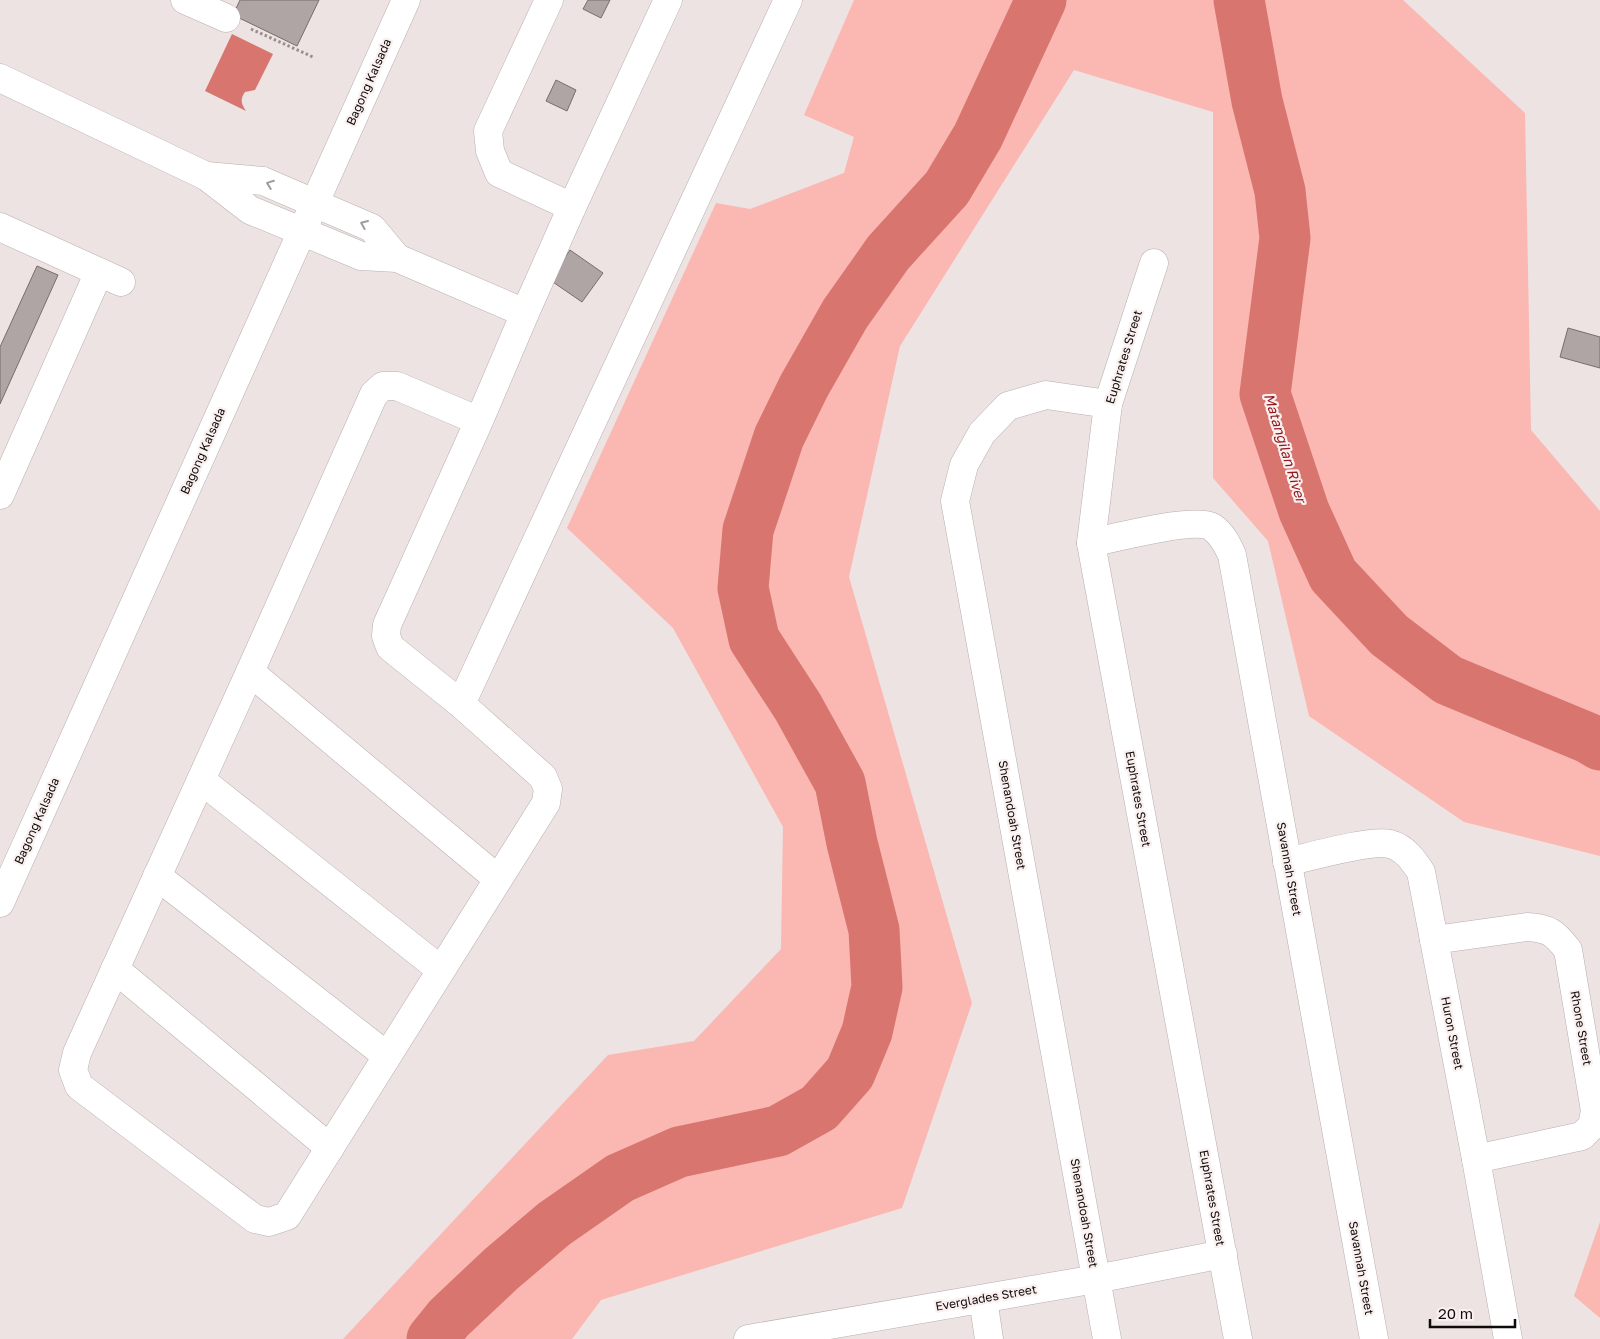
<svg xmlns="http://www.w3.org/2000/svg" width="1600" height="1339" viewBox="0 0 1600 1339" font-family="'Golos Text',sans-serif">
	<style>
		.green { fill: #fbb7b1 }
		.water { fill: #d8756f }
		.lines { fill: none; stroke-linecap: round; stroke-linejoin: round }
		.river { stroke: #d8756f; stroke-width: 51 }
		.building { fill: #afa5a4; stroke: #766d6d }
		.minor-casing { stroke: #b8afae; stroke-width: 29 }
		.path { stroke: #978f8e; stroke-width: 3; stroke-dasharray: 2.5 2.5; stroke-linecap: butt }
		.minor { stroke: #fff; stroke-width: 28 }
		.oneway { stroke: #9f9d9d }
		.labels { text-anchor: middle; stroke-width: 4.5; stroke-linejoin: round; paint-order: stroke }
		.street-label { font-size: 12px; fill: #0e0b0a; stroke: #faf0ef }
		.water-label { font-size: 14px; font-style: italic; fill: #911a20; stroke: #faf0ef }
	</style>
	<rect width="100%" height="100%" fill="#ede3e2"/>
	<g class="green">
		<path d="M854,0H1403L1525,113L1531,430L1600,511V856L1464,822L1309,716L1268,541L1213,478V112L1074,70L900,346L849,577L972,1003L902,1208L601,1300L572,1339H343L608,1055L694,1041L781,949L783,827L673,628L567,528L716,203L750,209L844,173L854,137L804,115Z"/>
		<path d="M1600,1222V1318L1574,1296Z"/>
	</g>
	<path class="water" d="M232,34L273,54L255,90L245,92C240,99 241,104 246,111L205,91Z"/>
	<g class="lines">
		<g class="river">
			<path d="M1239,0L1257,101L1280,191L1285,238L1265,394L1304,511L1333,575L1389,635L1448,680L1588,738L1600,745"/>
			<path d="M432,1339L449,1318L501,1269L554,1224L620,1178L679,1152L778,1131L819,1108L850,1073L867,1032L877,987L874,930L852,843L840,783L798,707L754,639L743,588L748,530L779,437L804,386L845,314L888,253L947,188L978,136L1041,0"/>
		</g>
	</g>
	<g class="building">
		<path d="M240,0H319L297,46L233,15Z"/>
		<path d="M588,0H610L601,18L583,9Z"/>
		<path d="M556,80L576,90L567,111L546,101Z"/>
		<path d="M570,250L603,273L582,302L550,280Z"/>
		<path d="M37,266L58,275L0,404V347Z"/>
		<path d="M1568,328L1600,337V368L1560,357Z"/>
	</g>
	<g class="lines">
		<defs>
			<g id="minor">
				<path d="M185,0L226,18"/>
				<path d="M549,0L488,131L490,151L499,173L572,207"/>
				<path d="M0,78L206,176L250,210L361,256L397,258L525,313"/>
				<path d="M206,176L263,181L372,228L397,258"/>
				<path d="M0,227L121,282"/>
				<path d="M1154,263L1108,404L1091,543L1238,1339"/>
				<path d="M479,421L397,386H383L374,394L250,672L77,1053L73,1070L79,1086L255,1219L269,1222L287,1216L546,803L548,789L543,777L461,704L390,647L386,636L387,625L479,421L525,313L572,207L668,0"/>
				<path d="M0,495L99,272"/>
				<path d="M1091,543C1113,538 1195,517 1212,527C1222,534 1227,544 1232,555L1374,1339"/>
				<path d="M250,672L498,879"/>
				<path d="M461,704L788,0"/>
				<path d="M201,780L441,970"/>
				<path d="M1287,862C1309,857 1372,839 1390,844C1405,848 1413,860 1421,872L1476,1159L1508,1339"/>
				<path d="M157,876L387,1056"/>
				<path d="M0,903L406,0"/>
				<path d="M1434,940L1527,927C1549,928 1555,933 1568,950L1595,1111L1592,1126L1582,1136L1476,1159"/>
				<path d="M115,969L330,1148"/>
				<path d="M983,1299L989,1339"/>
				<path d="M748,1339L1096,1279L1223,1254"/>
				<path d="M1107,1339L955,501L964,465L982,433L1008,406L1046,395L1108,404"/>
			</g>
		</defs>
		<use href="#minor" class="minor-casing"/>
		<path class="path" d="M251,29L313,57"/>
		<use href="#minor" class="minor"/>
	</g>
	<defs><path id="oneway-chevron" d="M-2-3.5L2.5 0L-2 3.5" fill="none" stroke-width="1.6" stroke-linecap="round" stroke-linejoin="round" transform="scale(1.25)"/></defs>
	<g class="oneway">
		<use href="#oneway-chevron" transform="translate(270 184) rotate(-159)"/>
		<use href="#oneway-chevron" transform="translate(364 224) rotate(-157)"/>
	</g>
	<g class="labels">
		<g class="street-label">
			<text transform="translate(369 82) rotate(-66)" y="4">Bagong Kalsada</text>
			<text transform="translate(1124 357) rotate(-73)" y="4">Euphrates Street</text>
			<text transform="translate(203 451) rotate(-66)" y="4">Bagong Kalsada</text>
			<text transform="translate(1138 799) rotate(80)" y="4">Euphrates Street</text>
			<text transform="translate(1012 815) rotate(80)" y="4">Shenandoah Street</text>
			<text transform="translate(37 821) rotate(-66)" y="4">Bagong Kalsada</text>
			<text transform="translate(1289 869) rotate(80)" y="4">Savannah Street</text>
			<text transform="translate(1581 1028) rotate(80)" y="4">Rhone Street</text>
			<text transform="translate(1452 1033) rotate(79)" y="4">Huron Street</text>
			<text transform="translate(1212 1198) rotate(80)" y="4">Euphrates Street</text>
			<text transform="translate(1084 1213) rotate(80)" y="4">Shenandoah Street</text>
			<text transform="translate(1361 1268) rotate(80)" y="4">Savannah Street</text>
			<text transform="translate(986 1298) rotate(-10)" y="4">Everglades Street</text>
		</g>
		<g class="water-label">
			<text transform="translate(1285 448) rotate(73)" y="5">Matangilan River</text>
		</g>
	</g>
	<path d="M1430 1319v8h85v-8" fill="none" stroke="#0e0b0a" stroke-width="2.5"/>
	<text x="1438" y="1319" font-size="15" fill="#0e0b0a" stroke="#faf0ef" stroke-width="4" paint-order="stroke">20 m</text>
</svg>
